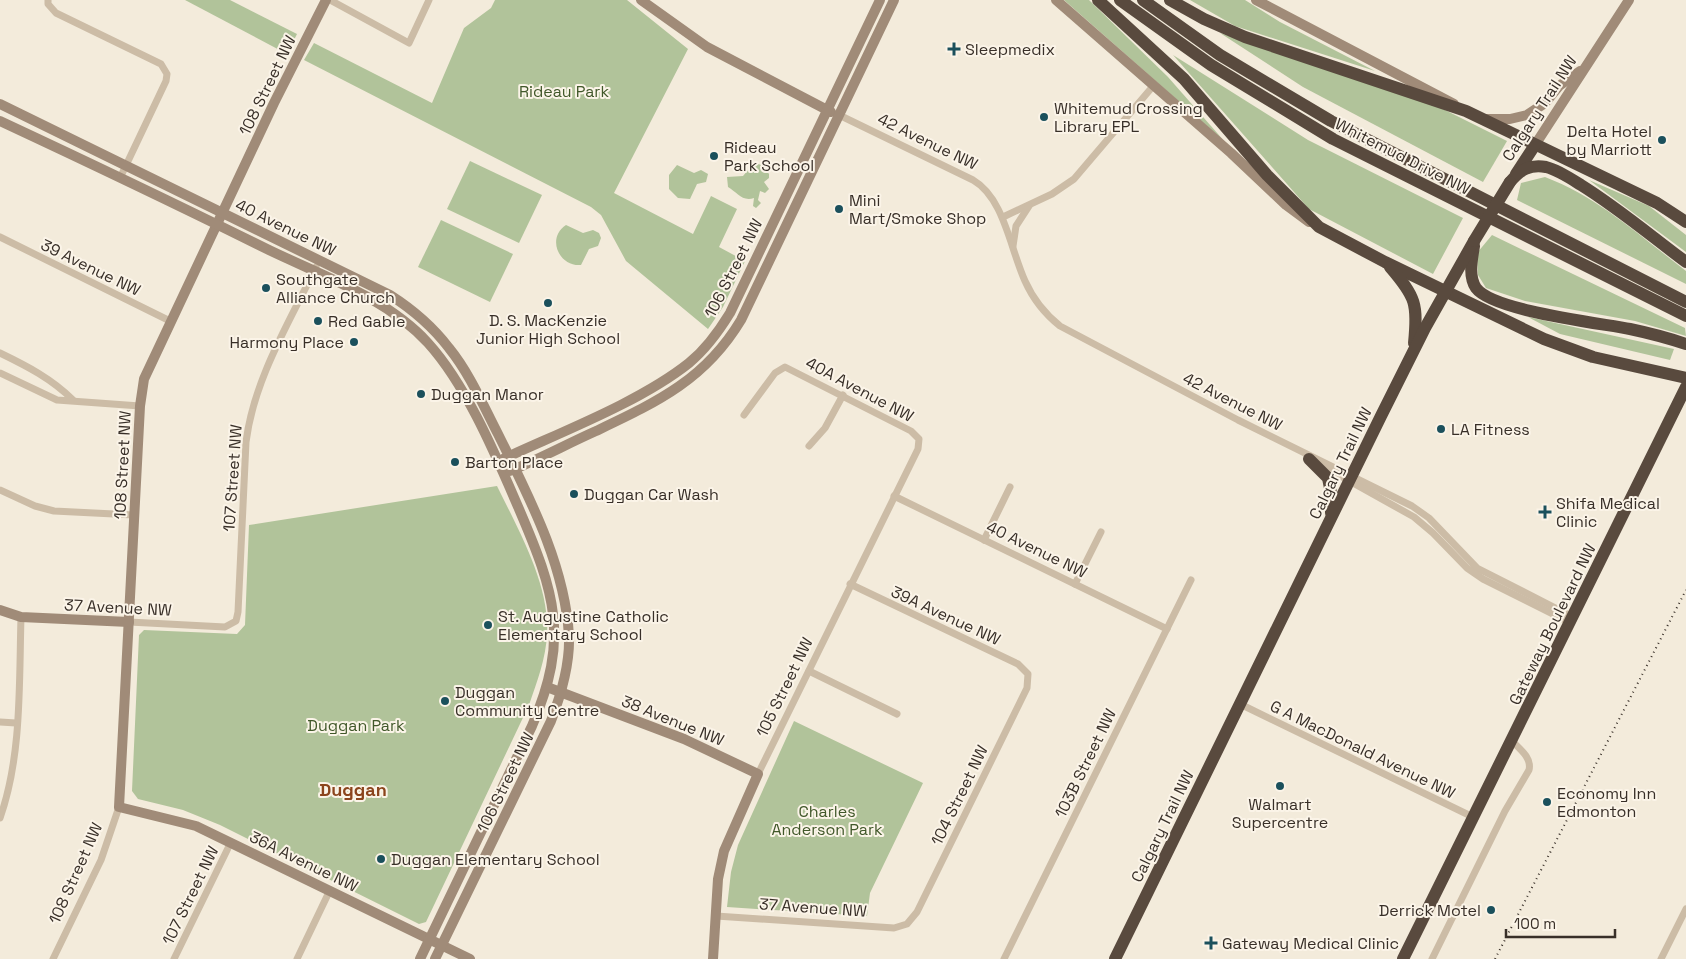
<svg xmlns="http://www.w3.org/2000/svg" width="1686" height="959" viewBox="0 0 1686 959" font-family="'Space Grotesk',sans-serif">
	<style>
		.green { fill: #b1c39a }
		.lines { fill: none; stroke-linecap: round; stroke-linejoin: round }
		.street { stroke: #ccbca6; stroke-width: 7 }
		.secondary { stroke: #a08b78; stroke-width: 10 }
		.highway { stroke: #594a3e; stroke-width: 12 }
		.rail { stroke: #382f28; stroke-width: 2; stroke-dasharray: 1 4; stroke-linecap: butt }
		.highway-bridge { stroke: #594a3e; stroke-width: 12 }
		.poi-dot { fill: #1b505c; stroke: #fbf4e8; stroke-width: 2 }
		.labels { text-anchor: middle; stroke-width: 4; stroke-linejoin: round; paint-order: stroke }
		.poi-label { font-size: 16px; fill: #382f28; stroke: #fbf4e8; text-anchor: start }
		.street-label { font-size: 16px; fill: #382f28; stroke: #fbf4e8 }
		.park-label { font-size: 16px; fill: #41582a; stroke: #fbf4e8 }
		.neighbourhood-label { font-size: 18px; font-weight: bold; fill: #8b441c; stroke: #fbf4e8 }
	</style>
	<rect width="100%" height="100%" fill="#f3ebdb"/>
	<g class="green">
		<path d="M185,0H230L297,34L287,54Z"/>
		<path d="M495,0H627L688,49L614,193L693,234L711,196L737,209L719,247L745,261L723,307L708,329L626,261L601,215L591,207L304,60L314,43L432,103L464,28L491,8Z"/>
		<path d="M1064,0H1089L1168,77L1225,142Z"/>
		<path d="M1190,0H1245L1280,22L1375,71L1235,26Z"/>
		<path d="M1220,33L1437,106L1507,141L1483,182L1303,87Z"/>
		<path d="M1173,55L1308,140L1463,218L1433,274L1309,209Z"/>
		<path d="M470,161L542,195L519,243L447,209Z"/>
		<path d="M754,163L762,165L769,174V178L764,182L769,189L765,193L760,191L758,200L761,203L756,208L753,206L754,198C742,202 737,192 728,187L727,177L743,176Z"/>
		<path d="M677,165L694,173L701,170L708,174L706,182L697,184L690,199L678,198L669,189V175Z"/>
		<path d="M1545,177C1598,197 1641,237 1686,271V284L1517,200L1521,183Z"/>
		<path d="M1589,180L1649,206L1686,235V252Z"/>
		<path d="M441,220L513,254L490,302L418,267Z"/>
		<path d="M566,225L583,233L593,230L599,233L601,238L598,246L589,249L581,265C559,267 546,238 566,225Z"/>
		<path d="M1492,235L1685,328L1686,336L1635,321L1525,301L1486,288L1478,275L1477,253Z"/>
		<path d="M1528,317L1674,349L1670,360L1560,334Z"/>
		<path d="M497,486C518,529 550,585 547,634C546,658 537,682 529,705L426,922L419,924L220,825L183,810L138,799L132,791L139,635L144,630L237,634L245,625L249,525Z"/>
		<path d="M794,721L923,783L870,893L867,916L727,907L731,872L738,845Z"/>
	</g>
	<g class="lines">
		<g class="street">
			<path d="M48,0V4L56,13L161,64L167,74L166,81L120,178"/>
			<path d="M330,0L409,43L429,0"/>
			<path d="M839,115L973,180C1004,198 1010,248 1025,281C1033,299 1045,314 1060,326L1238,420L1412,506L1429,518L1477,568L1573,617"/>
			<path d="M1003,217L1052,194L1074,179L1154,85"/>
			<path d="M0,237L170,321"/>
			<path d="M1013,246L1016,226L1029,206"/>
			<path d="M0,353C27,366 52,379 73,400"/>
			<path d="M0,373L57,400L140,406"/>
			<path d="M744,415L775,373L785,367L911,431L919,439L918,449L758,774"/>
			<path d="M809,446L825,428L843,395"/>
			<path d="M1319,464L1414,517L1433,533L1467,568L1483,579L1571,623"/>
			<path d="M0,490L35,506L54,511L134,515"/>
			<path d="M894,496L1167,629"/>
			<path d="M984,540L1010,487"/>
			<path d="M1075,584L1101,532"/>
			<path d="M129,622L225,627L236,621L238,612L246,442C254,379 289,323 316,267"/>
			<path d="M809,671L897,714"/>
			<path d="M1240,704L1475,818"/>
			<path d="M0,722L16,723"/>
			<path d="M0,818C22,756 19,683 21,617"/>
			<path d="M716,916L894,928L907,924L917,912L1027,688L1028,674L1018,664L850,584"/>
			<path d="M53,959L101,860L119,807"/>
			<path d="M174,959L231,842"/>
			<path d="M297,959L330,890"/>
			<path d="M1004,959L1191,580"/>
			<path d="M1432,959L1505,811L1529,770C1532,758 1520,749 1512,741"/>
			<path d="M1661,959L1686,909"/>
		</g>
		<g class="secondary">
			<path d="M326,0L274,103L144,379L140,406L119,807L196,826L470,959"/>
			<path d="M641,0L707,47L831,112"/>
			<path d="M1056,0L1231,153L1286,205L1309,222"/>
			<path d="M1256,0L1454,104"/>
			<path d="M0,104L390,295C412,309 433,327 449,348C470,374 483,405 498,434C529,497 565,565 569,636C570,665 561,695 551,721L435,959"/>
			<path d="M1485,119H1510L1527,115L1545,103L1559,86L1580,71"/>
			<path d="M0,121C90,163 180,206 269,250C323,276 387,298 428,343C467,386 496,456 519,509C555,593 570,638 532,726L420,959"/>
			<path d="M1535,145L1629,0"/>
			<path d="M503,459C561,432 640,402 689,363C706,349 719,331 730,313L880,0"/>
			<path d="M510,471C539,459 567,444 596,431C657,402 705,380 741,320L894,0"/>
			<path d="M0,610L21,617L129,622"/>
			<path d="M547,687L684,739L758,774L724,851L718,879L713,959"/>
		</g>
		<g class="highway">
			<path d="M1098,0L1184,79L1267,175L1319,227L1385,262L1544,339L1593,357L1686,378"/>
			<path d="M1120,0L1211,65L1333,139L1686,316"/>
			<path d="M1143,0L1220,55L1331,121L1686,302"/>
			<path d="M1170,0L1204,19L1245,37L1466,111L1657,203L1686,222"/>
			<path d="M1516,174L1535,145"/>
			<path d="M1510,182C1520,170 1530,164 1546,167C1558,170 1570,178 1581,185C1618,208 1651,236 1686,262"/>
			<path d="M1474,246C1472,259 1468,276 1476,288C1493,311 1599,323 1630,329C1649,333 1668,338 1686,344"/>
			<path d="M1390,267C1416,297 1418,304 1414,343"/>
			<path d="M1309,459L1328,478L1331,493V513"/>
			<path d="M1115,959L1381,416L1425,328L1474,241"/>
			<path d="M1403,959L1686,387"/>
		</g>
		<path class="rail" d="M1495,959L1686,590"/>
		<path class="highway-bridge" d="M1474,241L1510,182"/>
	</g>
	<g class="poi-dot">
		<path d="M951.5 41.5h5v5h5v5h-5v5h-5v-5h-5v-5h5z"/>
		<circle cx="1044" cy="117" r="5"/>
		<circle cx="1662" cy="140" r="5"/>
		<circle cx="714" cy="156" r="5"/>
		<circle cx="839" cy="209" r="5"/>
		<circle cx="266" cy="288" r="5"/>
		<circle cx="548" cy="303" r="5"/>
		<circle cx="318" cy="321" r="5"/>
		<circle cx="354" cy="342" r="5"/>
		<circle cx="421" cy="394" r="5"/>
		<circle cx="1441" cy="429" r="5"/>
		<circle cx="455" cy="462" r="5"/>
		<circle cx="574" cy="494" r="5"/>
		<path d="M1542.5 504.5h5v5h5v5h-5v5h-5v-5h-5v-5h5z"/>
		<circle cx="488" cy="625" r="5"/>
		<circle cx="445" cy="701" r="5"/>
		<circle cx="1280" cy="786" r="5"/>
		<circle cx="1547" cy="802" r="5"/>
		<circle cx="381" cy="859" r="5"/>
		<circle cx="1491" cy="910" r="5"/>
		<path d="M1208.5 935.5h5v5h5v5h-5v5h-5v-5h-5v-5h5z"/>
	</g>
	<g class="labels">
		<g class="poi-label">
			<text x="965" y="55">Sleepmedix</text>
			<text x="1054" y="114">Whitemud Crossing<tspan x="1054" dy="18">Library EPL</tspan></text>
			<text x="1652" y="137" text-anchor="end">Delta Hotel<tspan x="1652" dy="18">by Marriott</tspan></text>
			<text x="724" y="153">Rideau<tspan x="724" dy="18">Park School</tspan></text>
			<text x="849" y="206">Mini<tspan x="849" dy="18">Mart/Smoke Shop</tspan></text>
			<text x="276" y="285">Southgate<tspan x="276" dy="18">Alliance Church</tspan></text>
			<text x="548" y="326" text-anchor="middle">D. S. MacKenzie<tspan x="548" dy="18">Junior High School</tspan></text>
			<text x="328" y="327">Red Gable</text>
			<text x="344" y="348" text-anchor="end">Harmony Place</text>
			<text x="431" y="400">Duggan Manor</text>
			<text x="1451" y="435">LA Fitness</text>
			<text x="465" y="468">Barton Place</text>
			<text x="584" y="500">Duggan Car Wash</text>
			<text x="1556" y="509">Shifa Medical<tspan x="1556" dy="18">Clinic</tspan></text>
			<text x="498" y="622">St. Augustine Catholic<tspan x="498" dy="18">Elementary School</tspan></text>
			<text x="455" y="698">Duggan<tspan x="455" dy="18">Community Centre</tspan></text>
			<text x="1557" y="799">Economy Inn<tspan x="1557" dy="18">Edmonton</tspan></text>
			<text x="1280" y="810" text-anchor="middle">Walmart<tspan x="1280" dy="18">Supercentre</tspan></text>
			<text x="391" y="865">Duggan Elementary School</text>
			<text x="1481" y="916" text-anchor="end">Derrick Motel</text>
			<text x="1222" y="949">Gateway Medical Clinic</text>
		</g>
		<g class="street-label">
			<text transform="translate(267 85) rotate(-64)" y="6">108 Street NW</text>
			<text transform="translate(1539 108) rotate(-57)" y="6">Calgary Trail NW</text>
			<text transform="translate(928 141) rotate(26)" y="6">42 Avenue NW</text>
			<text transform="translate(1403 156) rotate(27)" y="6">Whitemud Drive NW</text>
			<text transform="translate(286 227) rotate(26)" y="6">40 Avenue NW</text>
			<text transform="translate(91 267) rotate(26)" y="6">39 Avenue NW</text>
			<text transform="translate(733 268) rotate(-63)" y="6">106 Street NW</text>
			<text transform="translate(860 389) rotate(28)" y="6">40A Avenue NW</text>
			<text transform="translate(1233 401) rotate(27)" y="6">42 Avenue NW</text>
			<text transform="translate(1340 463) rotate(-64)" y="6">Calgary Trail NW</text>
			<text transform="translate(122 465) rotate(-87)" y="6">108 Street NW</text>
			<text transform="translate(232 478) rotate(-86)" y="6">107 Street NW</text>
			<text transform="translate(1037 549) rotate(26)" y="6">40 Avenue NW</text>
			<text transform="translate(118 607) rotate(3)" y="6">37 Avenue NW</text>
			<text transform="translate(946 615) rotate(25)" y="6">39A Avenue NW</text>
			<text transform="translate(1552 624) rotate(-64)" y="6">Gateway Boulevard NW</text>
			<text transform="translate(784 687) rotate(-64)" y="6">105 Street NW</text>
			<text transform="translate(673 720) rotate(22)" y="6">38 Avenue NW</text>
			<text transform="translate(1363 749) rotate(26)" y="6">G A MacDonald Avenue NW</text>
			<text transform="translate(1085 763) rotate(-64)" y="6">103B Street NW</text>
			<text transform="translate(505 782) rotate(-64)" y="6">106 Street NW</text>
			<text transform="translate(959 795) rotate(-64)" y="6">104 Street NW</text>
			<text transform="translate(1162 826) rotate(-64)" y="6">Calgary Trail NW</text>
			<text transform="translate(304 861) rotate(26)" y="6">36A Avenue NW</text>
			<text transform="translate(75 873) rotate(-66)" y="6">108 Street NW</text>
			<text transform="translate(190 895) rotate(-64)" y="6">107 Street NW</text>
			<text transform="translate(813 907) rotate(4)" y="6">37 Avenue NW</text>
		</g>
		<g class="park-label">
			<text x="564" y="97">Rideau Park</text>
			<text x="356" y="731">Duggan Park</text>
			<text x="827" y="817">Charles<tspan x="827" dy="18">Anderson Park</tspan></text>
		</g>
		<g class="neighbourhood-label">
			<text x="353" y="796">Duggan</text>
		</g>
	</g>
	<path d="M1506 929v8h109v-8" fill="none" stroke="#382f28" stroke-width="2.5"/>
	<text x="1514" y="929" font-size="15" fill="#382f28" stroke="#fbf4e8" stroke-width="4" paint-order="stroke">100 m</text>
</svg>
